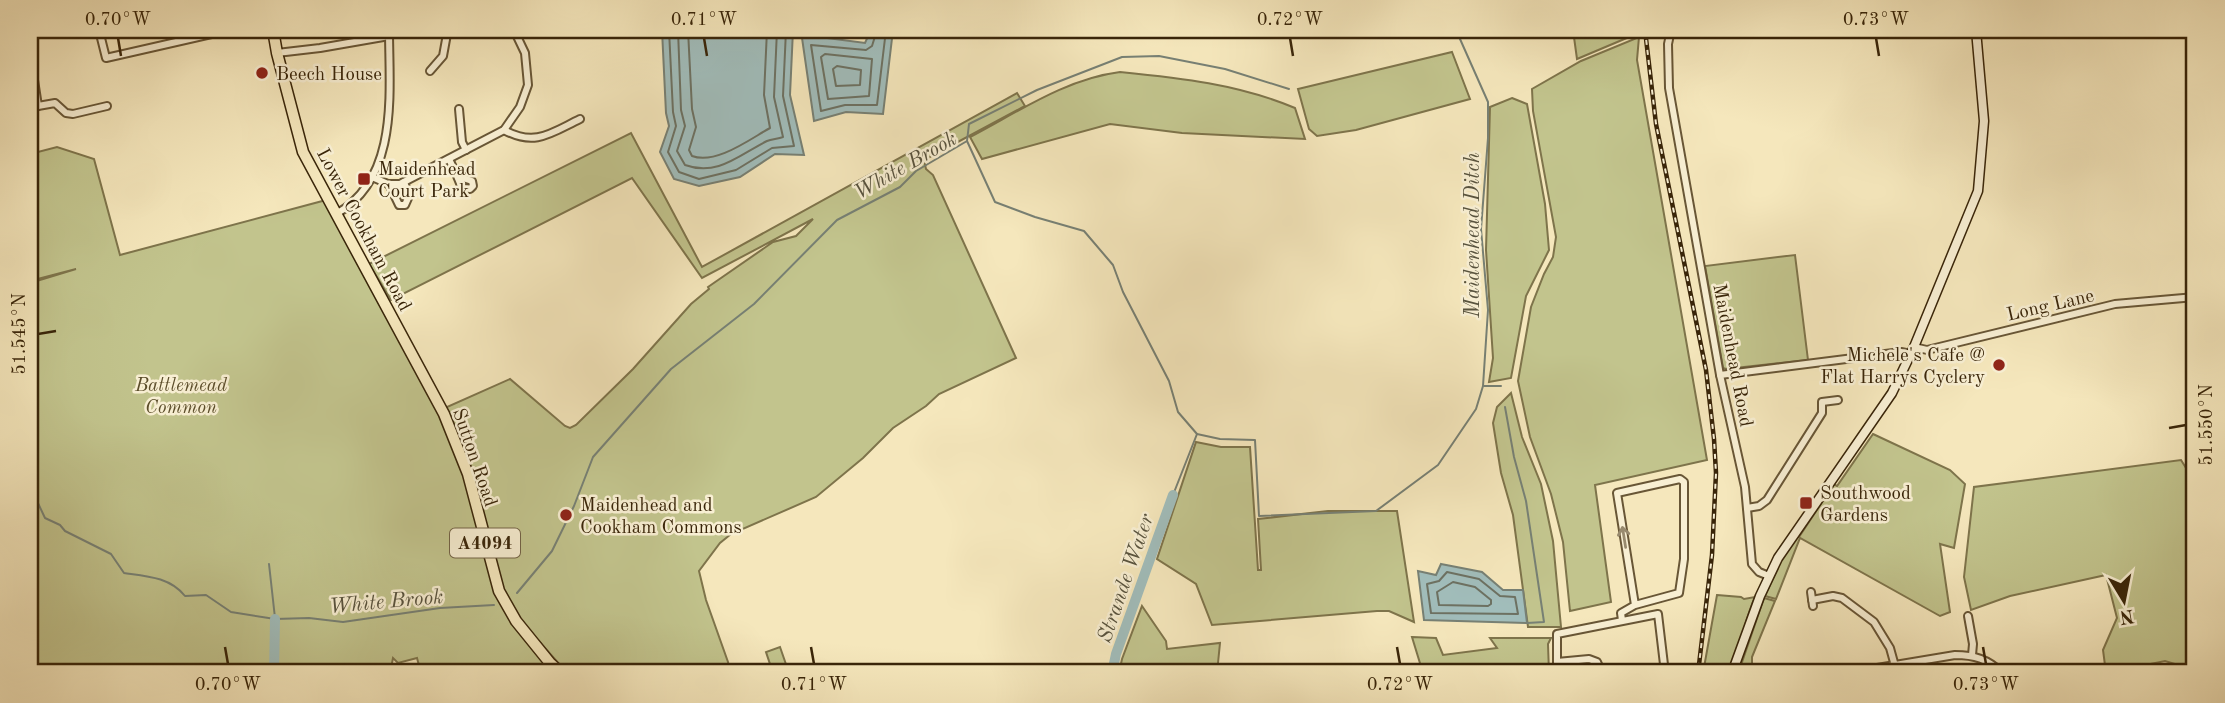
<svg xmlns="http://www.w3.org/2000/svg" width="2225" height="703" viewBox="0 0 2225 703" font-family="'Old Standard TT',serif">
	<style>
		.green { fill: #c2c48d; stroke: #7e744b; stroke-width: 2 }
		.water { fill: #a1bdbb; stroke: #778074; stroke-width: 2 }
		.lines { fill: none; stroke-linecap: round; stroke-linejoin: round }
		.shore { stroke: #6d7162; stroke-width: 2 }
		.stream { stroke: #778074; stroke-width: 2 }
		.river { stroke: #a1bdbb; stroke-width: 10 }
		.minor-casing { stroke: #685636; stroke-width: 10 }
		.secondary-casing { stroke: #392509; stroke-width: 11 }
		.primary-casing { stroke: #392509; stroke-width: 13 }
		.minor { stroke: #f8efd3; stroke-width: 6 }
		.secondary { stroke: #f8efd3; stroke-width: 8 }
		.primary { stroke: #f5e7bc; stroke-width: 10 }
		.rail-casing { stroke: #392509; stroke-width: 4.5 }
		.rail { stroke: #f8efd3; stroke-width: 2; stroke-dasharray: 5; stroke-linecap: butt }
		.oneway { stroke: #988a6e }
		.ticks { fill: none; stroke: #392509; stroke-width: 2.5 }
		.poi-dot { fill: #8f2418; stroke: #f8efd3; stroke-width: 2.5 }
		.labels { text-anchor: middle; stroke-width: 5; stroke-linejoin: round; paint-order: stroke }
		.shield { fill: #f8efd3; stroke: #726246; stroke-width: 2 }
		.shield-label { font-size: 18px; font-weight: bold; fill: #392509 }
		.poi-label { font-size: 19px; fill: #392509; stroke: #f8efd3; text-anchor: start }
		.street-label { font-size: 19px; fill: #392509; stroke: #f8efd3 }
		.park-label { font-size: 19px; font-style: italic; fill: #5b4d2a; stroke: #f8efd3 }
		.water-label { font-size: 21px; font-style: italic; fill: #58533e; stroke: #f8efd3 }
		.neatline { fill: none; stroke: #392509; stroke-width: 2.5 }
		.ticks-label { font-size: 18px; text-anchor: middle; fill: #392509 }
	</style>
	<rect width="100%" height="100%" fill="#f5e7bc"/>
	<filter id="stains"><feTurbulence type="fractalNoise" baseFrequency=".00286" numOctaves="4"/><feColorMatrix values="0 0 0 0 .2 0 0 0 0 .09 0 0 0 0 .02 0 0 0 .5 -.17"/></filter>
	<radialGradient id="worn" r=".72"><stop offset=".6" stop-color="#630" stop-opacity="0"/><stop offset="1" stop-color="#630" stop-opacity=".3"/></radialGradient>
	<g class="green">
		<path d="M1573,30H1641V32L1577,59Z"/>
		<path d="M1639,37L1637,60L1707,460L1595,485L1611,602L1570,611L1563,542L1551,494L1530,437L1518,381L1531,307L1544,274L1553,257L1556,237L1533,111L1532,89L1581,61Z"/>
		<path d="M1452,52L1470,99L1356,130L1317,136L1309,129L1298,89Z"/>
		<path d="M1120,72C1180,78 1238,84 1295,108L1305,139L1182,133L1110,124L982,159L970,137C1018,112 1065,79 1120,72Z"/>
		<path d="M1017,93L1025,106L924,160L926,169L933,175L1016,358L939,394L926,406L893,428L863,458L816,497L731,534L720,543L699,571L706,600L728,662L730,673H567L538,640L527,639L554,673H421L417,658L398,663L393,658L390,673H30V283L76,269L30,281V154L57,147L94,159L120,255L330,199L445,408L510,379L565,426L570,428L576,425L633,369L691,304L709,289L708,287L773,242L796,236L813,219L702,278L632,178L391,300L369,264L631,133L702,267Z"/>
		<path d="M1512,98L1527,104L1545,204L1549,250L1526,296L1511,378L1489,382L1493,358L1486,250L1490,107Z"/>
		<path d="M1795,255L1808,360L1726,369L1723,368L1705,266Z"/>
		<path d="M1511,393L1522,437L1541,484L1553,541L1561,627H1528L1513,515L1501,473L1493,423L1497,407Z"/>
		<path d="M1873,434L1950,470L1965,484L1954,548L1940,544L1950,612L1940,616L1800,538L1776,599L1765,596L1781,560L1796,537H1799L1834,484L1837,486Z"/>
		<path d="M1196,442L1221,447H1250L1258,570H1261L1258,519L1328,511H1397L1414,622L1389,611H1377L1212,625L1196,584L1157,559Z"/>
		<path d="M2181,460L2186,468L2195,467V670L2165,661L2106,673L2103,650L2117,618L2106,575L2010,596L1971,610L1964,577L1974,487Z"/>
		<path d="M1717,595L1741,597L1744,599L1755,597C1744,622 1740,650 1728,673H1703Z"/>
		<path d="M1764,598L1775,601L1752,657V673H1741L1740,668Z"/>
		<path d="M1142,606L1166,641L1167,649L1220,643L1217,673H1119L1122,659Z"/>
		<path d="M1412,637L1436,638L1443,655L1497,648L1490,638H1551L1548,644L1549,673H1423Z"/>
		<path d="M780,647L789,673H773L766,652Z"/>
	</g>
	<g class="water">
		<path d="M662,30H793L790,95L804,155L775,154L740,177L699,186L674,179L660,152L669,126L666,113Z"/>
		<path d="M803,30H809L812,36L865,43L871,30H893L883,114L846,112L814,121L801,31Z"/>
		<path d="M1441,564L1482,572L1503,590H1523L1527,623L1424,620L1418,571L1436,575Z"/>
	</g>
	<g class="lines">
		<g class="shore">
			<path d="M669,30L673,112L676,126L668,152L679,172L699,179L736,170L772,148L794,146L783,96L786,30"/>
			<path d="M678,30L681,110L685,126L677,151L685,165C718,177 740,154 767,141C772,139 778,139 783,137L774,97L777,30"/>
			<path d="M688,30L692,109L696,127L689,150L692,156C716,165 750,139 770,128L764,95L767,30"/>
			<path d="M877,30L872,46L866,50L811,45L821,111L845,105H877L886,30"/>
			<path d="M825,54L872,59L869,96L828,99L821,57Z"/>
			<path d="M837,66L861,70L860,85L836,86L833,69Z"/>
			<path d="M1447,572L1479,579L1500,596L1515,597L1518,614L1431,613L1427,584L1439,581Z"/>
			<path d="M1453,582L1475,587L1491,600V604L1488,606L1439,605L1437,592Z"/>
		</g>
		<g class="stream">
			<path d="M967,141L969,124L1037,90L1122,57L1159,56L1225,69L1289,89"/>
			<path d="M1484,386H1501"/>
			<path d="M1505,407L1514,457L1526,501L1544,622L1527,623"/>
			<path d="M30,495L37,501L45,518L60,525L65,531L111,554L124,573C146,576 170,577 185,596L206,595L231,612L275,619L309,618L343,622L440,608L494,605"/>
			<path d="M1173,495L1197,434"/>
			<path d="M269,564L275,618"/>
			<path d="M517,593L552,551L574,506L593,457L671,369L754,304L837,220L900,187L916,171L967,141L995,202L1035,217L1084,231L1113,265L1123,292L1169,381L1178,412L1197,434L1220,439L1255,440L1259,516L1376,511L1438,465L1476,409L1483,386L1488,310L1481,229L1488,138V102L1456,30"/>
		</g>
		<g class="river">
			<path d="M274,673L275,619"/>
			<path d="M1112,673L1116,654L1173,495"/>
		</g>
		<defs>
			<g id="minor">
				<path d="M99,30L106,58L229,30"/>
				<path d="M1671,30L1668,44L1669,88L1720,375L1745,487L1752,564L1759,572L1769,576"/>
				<path d="M277,53L320,48L389,36"/>
				<path d="M30,54L38,106L30,110"/>
				<path d="M430,71L443,56L447,34L450,30"/>
				<path d="M38,106L55,103L66,113L73,114L107,106"/>
				<path d="M459,109L462,142L466,150"/>
				<path d="M504,130C535,147 551,133 580,119"/>
				<path d="M449,159L457,176L472,181L473,186L470,189L462,188L457,176"/>
				<path d="M372,177L388,184H400L504,130L520,107L528,85L525,53L514,30"/>
				<path d="M389,184L399,205H405L409,196L404,182"/>
				<path d="M336,214C400,178 389,91 389,30"/>
				<path d="M1914,347L1927,350L2115,304L2195,297"/>
				<path d="M1720,375L1901,352L1911,354"/>
				<path d="M1747,508L1759,506L1767,500L1822,413V402L1838,400"/>
				<path d="M1811,592L1813,606"/>
				<path d="M1812,600L1833,596L1842,598L1874,622L1890,648L1895,666"/>
				<path d="M1968,616L1973,644L1972,655"/>
				<path d="M1622,620L1621,613L1635,605L1679,593L1684,559V482L1680,479L1617,493L1635,605"/>
				<path d="M1557,662L1589,659L1597,662L1602,673"/>
				<path d="M2161,671V673"/>
				<path d="M1557,673V634L1658,614L1665,673"/>
				<path d="M1847,673L1955,655C1974,655 1988,659 2002,673"/>
			</g>
			<path id="secondary" d="M1732,673L1760,596L1778,558L1892,393L1914,347L1978,191L1984,121L1976,30"/>
			<path id="primary" d="M273,30L277,53L303,152L444,414L468,474L499,591L516,621L550,663L561,673"/>
		</defs>
		<use href="#minor" class="minor-casing"/>
		<use href="#secondary" class="secondary-casing"/>
		<use href="#primary" class="primary-casing"/>
		<use href="#minor" class="minor"/>
		<use href="#secondary" class="secondary"/>
		<use href="#primary" class="primary"/>
		<defs>
			<path id="rail" d="M1645,30L1656,124L1706,370L1714,439L1716,473L1712,555L1698,673"/>
		</defs>
		<use href="#rail" class="rail-casing"/>
		<use href="#rail" class="rail"/>
	</g>
	<defs><path id="oneway-shaft" d="M-6 0H5M1.5-3L5.5 0L1.5 3" fill="none" stroke-width="1.6" stroke-linecap="round" stroke-linejoin="round" transform="scale(1.75)"/></defs>
	<use class="oneway" href="#oneway-shaft" transform="translate(1624 537) rotate(-99)"/>
	<path class="ticks" d="M118,38L121,56M704,38L707,56M1290,38L1293,56M1876,38L1879,56M38,334L56,331M2169,428L2186,425M225,647L228,664M811,647L814,664M1397,647L1400,664M1983,647L1986,664"/>
	<g class="poi-dot">
		<circle cx="262" cy="73" r="7"/>
		<rect x="357" y="172" width="14" height="14" rx="3.5"/>
		<circle cx="1999" cy="365" r="7"/>
		<rect x="1799" y="496" width="14" height="14" rx="3.5"/>
		<circle cx="566" cy="515" r="7"/>
	</g>
	<g class="labels">
		<rect class="shield" x="450" y="528.5" width="70" height="29" rx="5"/>
		<g class="shield-label">
			<text x="485" y="549">A4094</text>
		</g>
		<g class="poi-label">
			<text x="276" y="80">Beech House</text>
			<text x="378" y="175">Maidenhead<tspan x="378" dy="22">Court Park</tspan></text>
			<text x="1985" y="361" text-anchor="end">Michele's Cafe @<tspan x="1985" dy="22">Flat Harrys Cyclery</tspan></text>
			<text x="1820" y="499">Southwood<tspan x="1820" dy="22">Gardens</tspan></text>
			<text x="580" y="511">Maidenhead and<tspan x="580" dy="22">Cookham Commons</tspan></text>
		</g>
		<g class="street-label">
			<text transform="translate(365 229) rotate(62)" y="7">Lower Cookham Road</text>
			<text transform="translate(2050 304) rotate(-13)" y="7">Long Lane</text>
			<text transform="translate(1734 355) rotate(79)" y="7">Maidenhead Road</text>
			<text transform="translate(476 457) rotate(71)" y="7">Sutton Road</text>
		</g>
		<g class="park-label">
			<text x="181" y="391">Battlemead<tspan x="181" dy="22">Common</tspan></text>
		</g>
		<g class="water-label">
			<text transform="translate(905 165) rotate(-30)" y="7">White Brook</text>
			<text transform="translate(1472 235) rotate(-90)" y="7">Maidenhead Ditch</text>
			<text transform="translate(1125 578) rotate(-71)" y="7">Strande Water</text>
			<text transform="translate(386 601) rotate(-5)" y="7">White Brook</text>
		</g>
	</g>
	<rect width="2225" height="703" fill="none" stroke="#f5e7bc" stroke-width="77"/>
	<g transform="translate(2124 601) rotate(170)" stroke="#f8efd3" stroke-width="5" paint-order="stroke">
	<path d="M0-5L12 26L0 18L-12 26Z" fill="#392509"/>
	<text y="-10" font-size="19" font-weight="bold" text-anchor="middle" fill="#392509">N</text>
	</g>
	<rect x="38" y="38" width="2148" height="626" class="neatline"/>
	<g class="ticks-label">
		<text x="118" y="25">0.70°W</text>
		<text x="704" y="25">0.71°W</text>
		<text x="1290" y="25">0.72°W</text>
		<text x="1876" y="25">0.73°W</text>
		<text transform="translate(19 334) rotate(-90)" y="6">51.545°N</text>
		<text transform="translate(2206 425) rotate(-90)" y="6">51.550°N</text>
		<text x="228" y="690">0.70°W</text>
		<text x="814" y="690">0.71°W</text>
		<text x="1400" y="690">0.72°W</text>
		<text x="1986" y="690">0.73°W</text>
	</g>
	<rect width="100%" height="100%" filter="url(#stains)"/>
	<rect width="100%" height="100%" fill="url(#worn)"/>
</svg>
